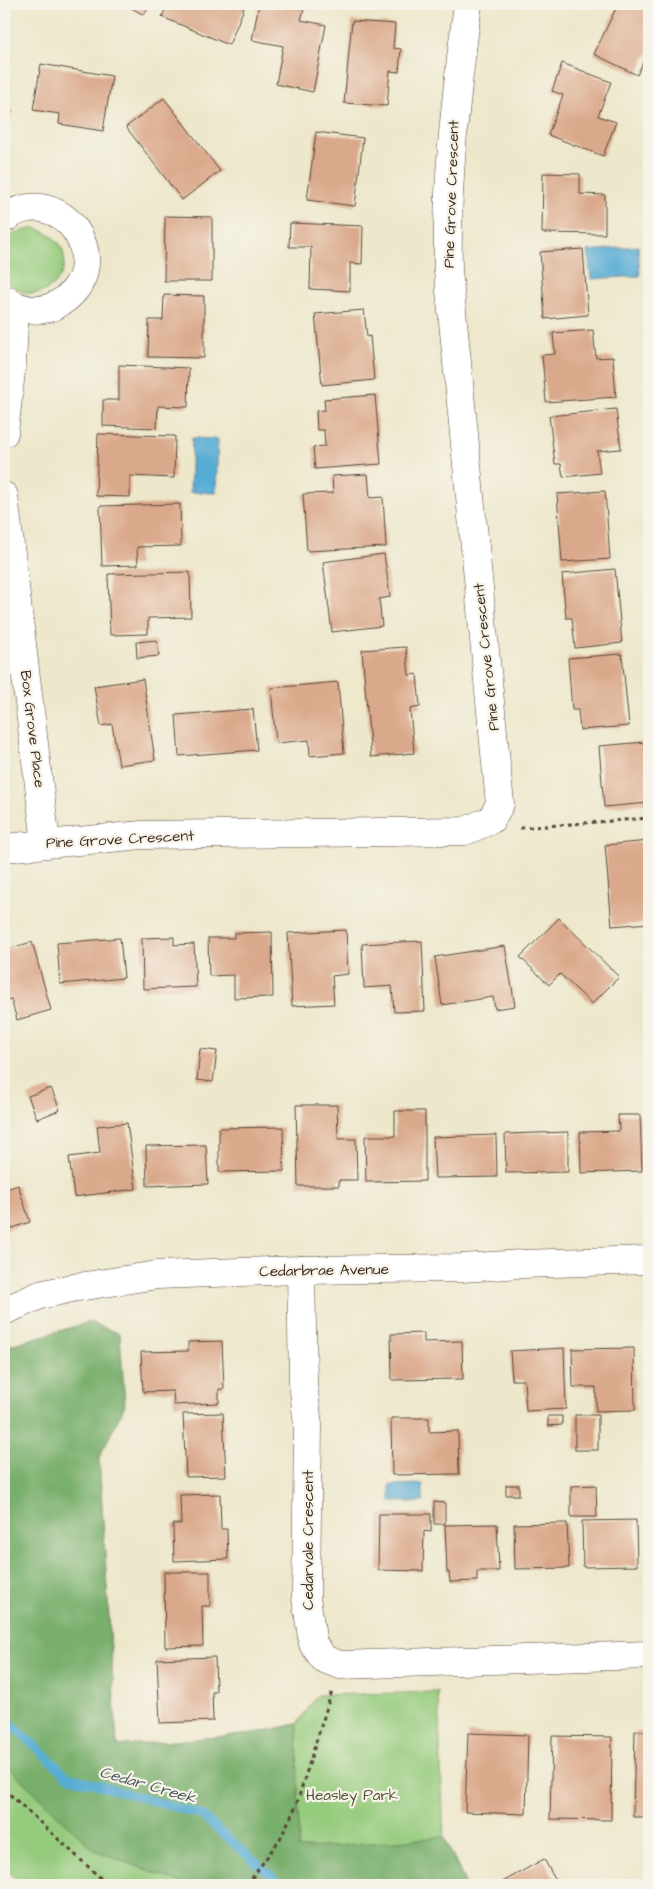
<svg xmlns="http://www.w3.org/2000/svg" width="653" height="1889" viewBox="0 0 653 1889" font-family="'Architects Daughter',sans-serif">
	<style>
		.green { fill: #95cb7d; stroke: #687a4e }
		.forest { fill: #78af6c; stroke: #5a6c45 }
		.water { fill: #57acd4; stroke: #496b79 }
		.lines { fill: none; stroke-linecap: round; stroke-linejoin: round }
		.stream { stroke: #57acd4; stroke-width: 9 }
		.building { fill: #daa88a }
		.street-casing { stroke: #564638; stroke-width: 29 }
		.path { stroke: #564638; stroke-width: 3; stroke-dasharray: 4 4; stroke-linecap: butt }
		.street { stroke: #fff; stroke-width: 28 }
		.labels { text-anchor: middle; stroke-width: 4.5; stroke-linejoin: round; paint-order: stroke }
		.street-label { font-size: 15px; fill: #3b2a1e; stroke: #f7f3e8 }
		.park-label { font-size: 15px; fill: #525236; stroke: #f7f3e8 }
		.water-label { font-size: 16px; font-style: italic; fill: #45585e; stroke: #f7f3e8 }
	</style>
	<rect width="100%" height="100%" fill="#f7f3e8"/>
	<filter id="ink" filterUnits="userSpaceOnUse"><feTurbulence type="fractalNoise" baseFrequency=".02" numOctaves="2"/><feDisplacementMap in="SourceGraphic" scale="10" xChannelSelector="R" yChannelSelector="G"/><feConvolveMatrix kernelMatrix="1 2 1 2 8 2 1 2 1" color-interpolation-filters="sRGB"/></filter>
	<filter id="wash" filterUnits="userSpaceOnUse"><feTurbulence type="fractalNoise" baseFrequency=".0096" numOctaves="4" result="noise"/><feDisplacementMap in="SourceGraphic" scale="20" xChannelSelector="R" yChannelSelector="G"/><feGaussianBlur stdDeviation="1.12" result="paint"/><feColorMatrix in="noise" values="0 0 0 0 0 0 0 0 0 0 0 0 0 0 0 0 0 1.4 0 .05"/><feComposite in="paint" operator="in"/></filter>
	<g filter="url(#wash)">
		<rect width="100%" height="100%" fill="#ede7cb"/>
		<g class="green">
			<path d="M34,228C97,245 49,326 4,279V245L14,233Z"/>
			<path d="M90,1322L117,1746L252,1734L297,1724L318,1695L438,1692L444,1837L466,1885H24L4,1868V1347Z"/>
		</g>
		<path class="forest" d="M90,1322L120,1334L125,1405L99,1458L117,1746L252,1734L297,1724L299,1849L444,1837L466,1885H186L94,1850L4,1763V1347Z"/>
		<g class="water">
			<path d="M638,246L640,276L591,279L588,251Z"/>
			<path d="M192,438L218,439L216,493L190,492Z"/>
			<path d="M423,1484V1502H390V1485Z"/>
		</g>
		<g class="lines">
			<path class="stream" d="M4,1717L67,1776L201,1815L282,1885"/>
		</g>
		<g id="blocks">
			<g class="building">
				<path d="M124,4H150L144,15Z"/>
				<path d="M167,4H234L244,8L229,45L162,17Z"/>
				<path d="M259,4H278L304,9L301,20L326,25L313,92L276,84L283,46L252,40Z"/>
				<path d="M618,4H636L649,10V50L637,75L594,54Z"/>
				<path d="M352,21L395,24L393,48L401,49L399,72L390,71L387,106L344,103Z"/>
				<path d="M562,63L611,82L598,116L616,122L603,156L548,135L563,95L552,91Z"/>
				<path d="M41,64L112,76L103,131L59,124L60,114L33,110Z"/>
				<path d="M4,96L12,113L4,117Z"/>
				<path d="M164,98L220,171L182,200L126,127Z"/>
				<path d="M316,132L363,138L355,206L307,200Z"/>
				<path d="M543,173L580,174V194L605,195V234L542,233Z"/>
				<path d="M165,216L212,217V281H164Z"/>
				<path d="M290,223L363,226L362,264L350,263V291L310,289L311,247H289Z"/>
				<path d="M583,249L588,315L545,319L540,252Z"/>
				<path d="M164,295L204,296V358L148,357L149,320H163Z"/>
				<path d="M364,310L367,337L370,336L374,380L322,385L315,314Z"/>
				<path d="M593,330L596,358L613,357L616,397L546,402L542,355L555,354L553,333Z"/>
				<path d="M119,365L189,368L188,407L158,406L157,428L103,426V400H119Z"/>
				<path d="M375,395L381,464L315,469L313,447L325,446L324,430H317L316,411L325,410L324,399Z"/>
				<path d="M616,409L621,449L597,451L600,473L563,477L561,464H555L549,416Z"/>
				<path d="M98,434L175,436L174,478L130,476V497L96,496Z"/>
				<path d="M368,474L370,498L383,497L386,547L307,551L303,494L333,493L332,476Z"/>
				<path d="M605,491L610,559L562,562L557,494Z"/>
				<path d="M180,504L181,546L137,547L138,565L102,566L100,506Z"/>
				<path d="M384,554L390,597L379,599L382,626L332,632L323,562Z"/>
				<path d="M615,569L622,643L575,648L572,618H566L562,574Z"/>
				<path d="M190,572L191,617L148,618V634L110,635L108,574Z"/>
				<path d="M157,640L159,656L137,658L136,642Z"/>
				<path d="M406,647L409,675L417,674L420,707L410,709L414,753L371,757L362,650Z"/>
				<path d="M622,654L629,726L580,730L578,710H572L568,658Z"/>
				<path d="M143,679L155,760L119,765L112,724L101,726L94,686Z"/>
				<path d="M338,682L344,753L310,756L309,740L276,743L271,688Z"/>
				<path d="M253,709L257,750L179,756L176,715Z"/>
				<path d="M645,742L649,803L604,807L599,746Z"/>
				<path d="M649,841V923L612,926L605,845Z"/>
				<path d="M559,918L619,977L592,1004L560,974L549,985L520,957Z"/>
				<path d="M346,930L348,974L332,976L334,1004L292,1006L288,933Z"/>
				<path d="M272,932L273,997L234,998V975L209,976L208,938H234V933Z"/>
				<path d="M174,937V945L194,944L196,987L143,989L142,938Z"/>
				<path d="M120,938L124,978L60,984L57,943Z"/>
				<path d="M422,941L425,1011L394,1012L392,986L364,988L362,944Z"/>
				<path d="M32,942L51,1010L17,1020L11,999L4,1001V950Z"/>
				<path d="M505,946L515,1006L495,1009L493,997L442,1005L435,957Z"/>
				<path d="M200,1049L217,1051L213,1082L197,1080Z"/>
				<path d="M51,1088L60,1110L37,1119L28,1096Z"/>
				<path d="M296,1105H337L338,1139H356L357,1180H339V1186H298Z"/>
				<path d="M395,1111H425V1181L366,1182L365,1136H395Z"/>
				<path d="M618,1115H640L642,1171L581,1173L580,1132L619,1131Z"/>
				<path d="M127,1123L136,1189L74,1197L69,1157L100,1153L97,1126Z"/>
				<path d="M283,1127L284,1171L219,1172V1128Z"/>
				<path d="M568,1132V1172L506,1173L505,1134Z"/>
				<path d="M496,1135L497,1177L435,1178L433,1137Z"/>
				<path d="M206,1145L208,1184L147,1186L146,1146Z"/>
				<path d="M18,1185L30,1222L4,1231V1190Z"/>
				<path d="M424,1333V1342L462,1341L463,1379L392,1380L391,1334Z"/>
				<path d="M222,1341L224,1389H219V1403L174,1405L173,1391L143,1392L141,1352L188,1351V1342Z"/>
				<path d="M564,1348L566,1409L526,1411L524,1380H512L510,1351Z"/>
				<path d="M634,1348L635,1410L596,1411V1387H573L572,1349Z"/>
				<path d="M223,1413L226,1476L186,1477L183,1414Z"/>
				<rect x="575" y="1415" width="23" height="35"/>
				<path d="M548,1416H562V1425L548,1426Z"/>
				<path d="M391,1418H429V1432L458,1431L459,1474L392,1475Z"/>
				<rect x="506" y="1485" width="13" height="10"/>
				<path d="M596,1485L597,1517H571V1486Z"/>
				<path d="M220,1494L221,1529H227L228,1559L174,1561L173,1524H181L180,1495Z"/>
				<path d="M434,1502L445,1503V1524H434Z"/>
				<path d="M379,1514H431V1532L424,1531L423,1571L378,1570Z"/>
				<path d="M636,1520L637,1566L583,1567L582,1521Z"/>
				<path d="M567,1523L569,1568L515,1569L514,1524Z"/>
				<path d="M497,1524L499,1571H477V1581L450,1582L449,1572H447L445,1525Z"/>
				<path d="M164,1572H210V1606H202L203,1646L165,1647Z"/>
				<path d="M215,1657L216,1692H212L213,1721L160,1723L157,1659Z"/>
				<path d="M635,1731H649V1817H633Z"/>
				<path d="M468,1733L528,1735L526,1814L465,1812Z"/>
				<path d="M552,1736L612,1737L611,1820L550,1819Z"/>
				<path d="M544,1859L558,1885H497Z"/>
			</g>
		</g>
	</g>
	<g filter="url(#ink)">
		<use href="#blocks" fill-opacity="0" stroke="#564638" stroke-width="1"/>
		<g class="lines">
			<defs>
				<g id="street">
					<path d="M4,219C60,176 122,266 58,304C40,314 20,310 4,299"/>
					<path d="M4,433L12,363L15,306"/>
					<path d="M4,496L46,843"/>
					<path d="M4,848L142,835L465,831L491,820L500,804L448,270C446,180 456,93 468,4"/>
					<path d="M301,1270L303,1383L308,1425L306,1598L313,1644L324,1659L340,1665L649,1655"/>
					<path d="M4,1311L40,1295L72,1288L157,1275L301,1270L462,1268L522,1264L649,1260"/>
				</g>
			</defs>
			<use href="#street" class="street-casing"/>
			<g class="path">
				<path d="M520,828L649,818"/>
				<path d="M4,1789L108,1885"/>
				<path d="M247,1885L280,1839L296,1806L332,1691"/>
			</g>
			<use href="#street" class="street"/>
		</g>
	</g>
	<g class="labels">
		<g class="street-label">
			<text transform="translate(451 194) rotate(-88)" y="5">Pine Grove Crescent</text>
			<text transform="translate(486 657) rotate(-96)" y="5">Pine Grove Crescent</text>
			<text transform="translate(33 729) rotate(83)" y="5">Box Grove Place</text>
			<text transform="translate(120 839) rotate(-3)" y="5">Pine Grove Crescent</text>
			<text transform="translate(324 1270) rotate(-1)" y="5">Cedarbrae Avenue</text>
			<text transform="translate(308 1540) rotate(-90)" y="5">Cedarvale Crescent</text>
		</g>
		<g class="park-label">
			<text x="352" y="1800">Heasley Park</text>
		</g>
		<g class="water-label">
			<text transform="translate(148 1784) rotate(16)" y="6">Cedar Creek</text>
		</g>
	</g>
	<rect width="653" height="1889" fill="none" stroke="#f7f3e8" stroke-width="20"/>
</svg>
